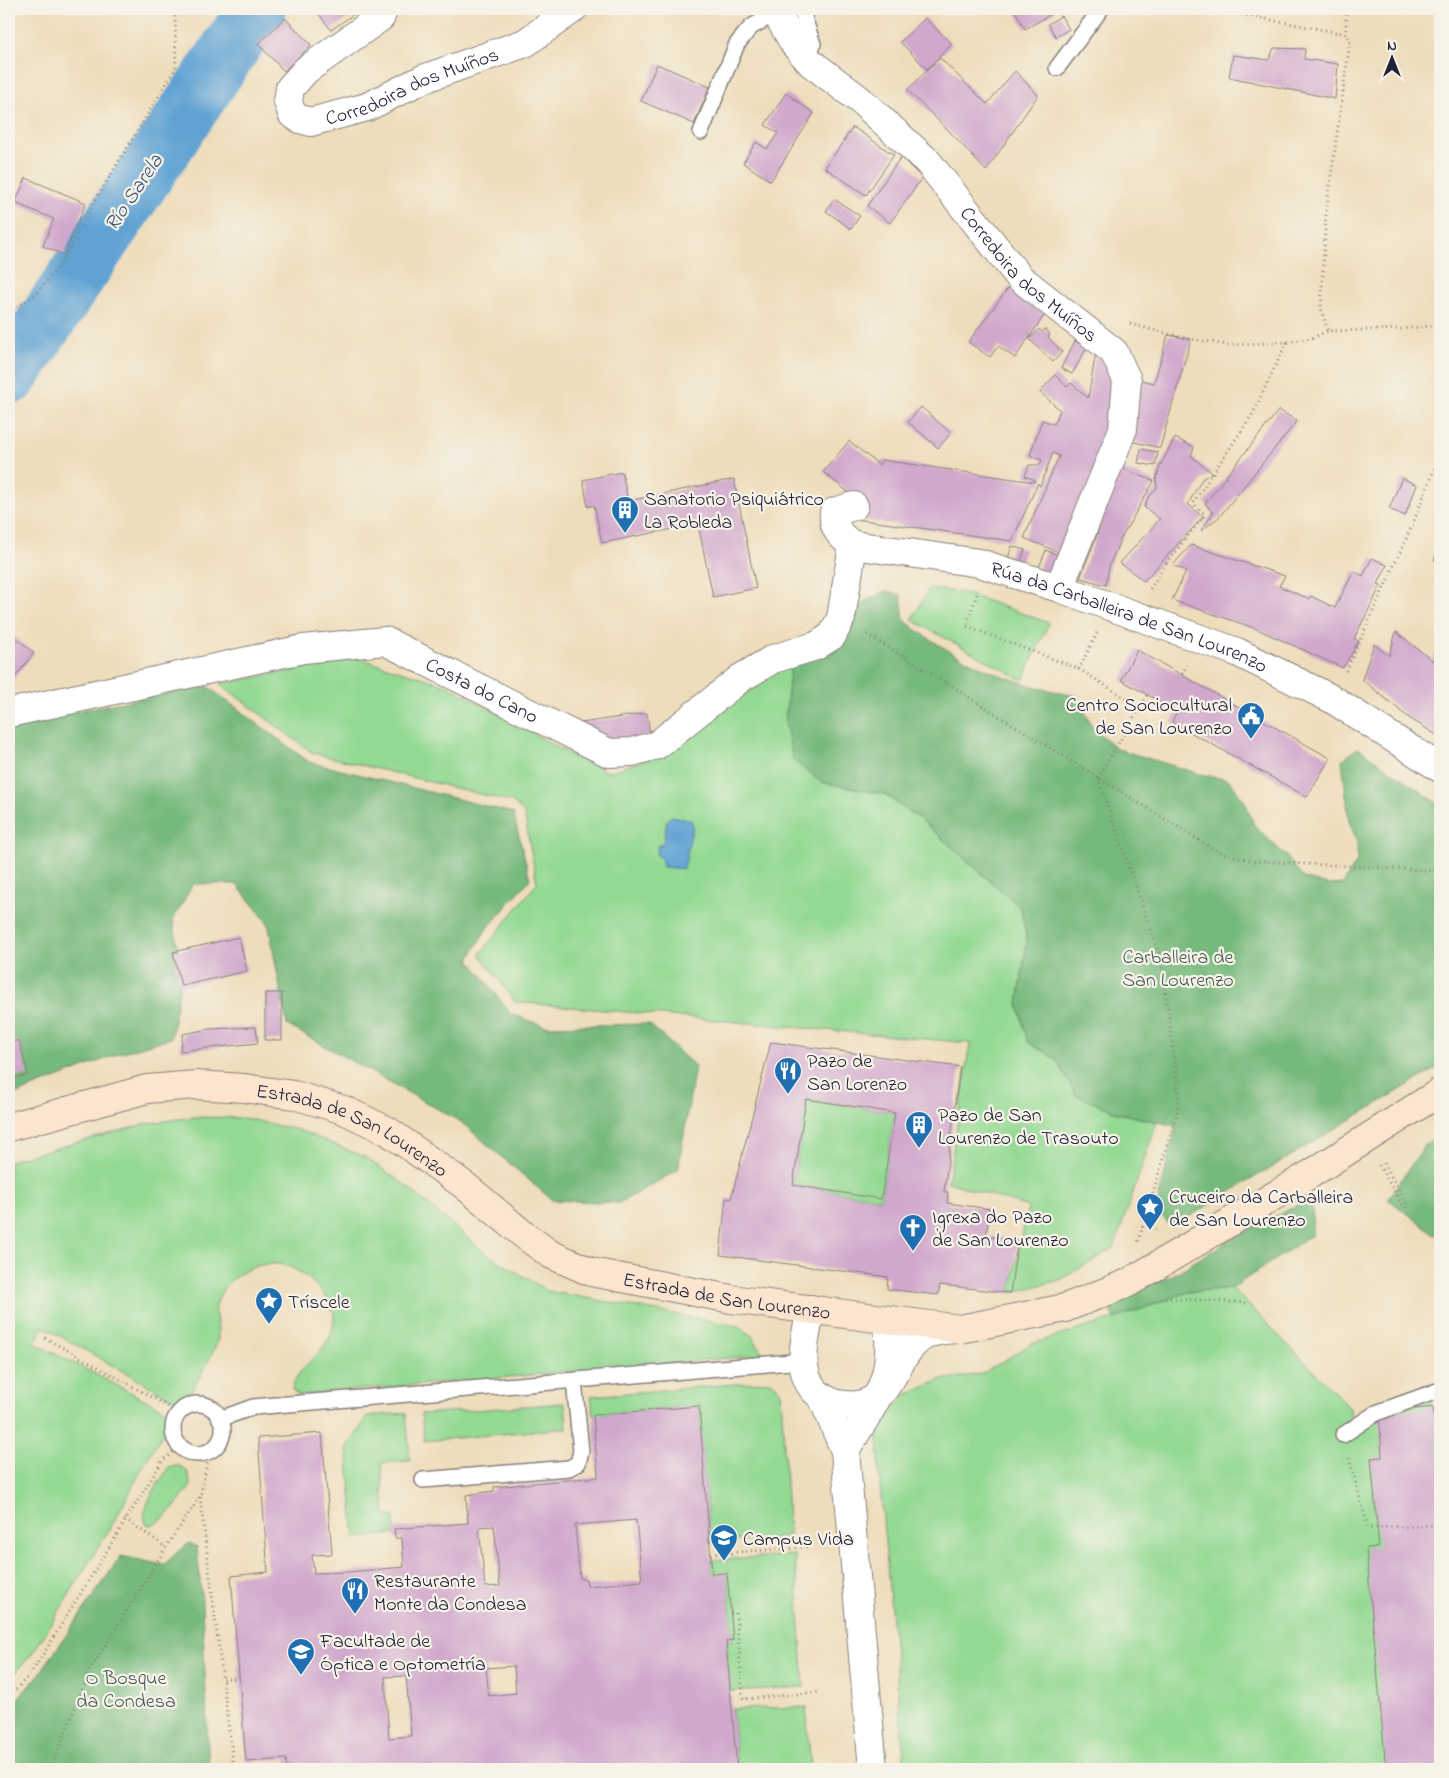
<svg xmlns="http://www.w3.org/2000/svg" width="1449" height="1778" viewBox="0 0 1449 1778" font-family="'Indie Flower',sans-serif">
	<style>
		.green { fill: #93d992; stroke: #5a7e66 }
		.forest { fill: #76b97c; stroke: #4c6e5c }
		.water { fill: #5ea2d3; stroke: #406287 }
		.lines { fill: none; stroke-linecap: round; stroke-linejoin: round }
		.river { stroke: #5ea2d3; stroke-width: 58 }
		.building { fill: #d0a8cc; fill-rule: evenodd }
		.lane-casing { stroke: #88807b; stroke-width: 18 }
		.street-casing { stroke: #88807b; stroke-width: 30 }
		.secondary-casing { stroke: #88807b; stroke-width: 30 }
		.path { stroke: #88807b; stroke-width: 3; stroke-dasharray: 1 4; stroke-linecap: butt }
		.lane { stroke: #fff; stroke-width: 15 }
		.street { stroke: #fff; stroke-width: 28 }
		.secondary { stroke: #fce5cf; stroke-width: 28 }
		.labels { text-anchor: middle; stroke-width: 4.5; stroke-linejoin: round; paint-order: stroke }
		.street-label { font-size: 20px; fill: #22223b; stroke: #f7f3e8 }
		.poi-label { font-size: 20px; fill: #22223b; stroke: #f7f3e8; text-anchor: start }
		.park-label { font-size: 20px; fill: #445955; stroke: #f7f3e8 }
		.water-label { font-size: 21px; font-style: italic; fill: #3a5578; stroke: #f7f3e8 }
	</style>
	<rect width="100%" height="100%" fill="#f7f3e8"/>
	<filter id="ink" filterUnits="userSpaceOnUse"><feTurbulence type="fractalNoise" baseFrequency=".02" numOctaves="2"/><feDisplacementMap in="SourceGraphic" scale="10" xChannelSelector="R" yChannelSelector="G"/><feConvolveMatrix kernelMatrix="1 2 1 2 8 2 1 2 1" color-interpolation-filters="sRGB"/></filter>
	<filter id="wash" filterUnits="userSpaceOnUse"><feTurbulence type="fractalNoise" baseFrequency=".0096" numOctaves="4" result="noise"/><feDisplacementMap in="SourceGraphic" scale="20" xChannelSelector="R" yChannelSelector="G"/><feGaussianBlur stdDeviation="1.12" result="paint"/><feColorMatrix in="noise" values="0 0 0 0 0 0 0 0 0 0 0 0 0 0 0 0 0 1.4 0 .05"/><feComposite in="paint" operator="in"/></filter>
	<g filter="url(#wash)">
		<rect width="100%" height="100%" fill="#edb"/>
		<g class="green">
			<path d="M929,588L965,593L1049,623L1023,680L912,620Z"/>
			<path d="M797,654L788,685L821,782L884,794L920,819L1021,908L1027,941L1018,1004L1028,1042L1056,1059L1076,1095L1118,1113L1157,1122L1114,1248L1060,1280L1010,1293L1028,1207L948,1182L970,1043L515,1002L480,954L537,883L524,813L512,802L313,753L220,684L358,658L447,685L566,752L608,772L648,759Z"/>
			<path d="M806,1099L895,1113L881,1199L793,1185Z"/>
			<path d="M195,1117L244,1118L298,1130L365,1157L405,1185L488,1255L548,1291L739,1326L752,1336L764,1355L299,1395L292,1390C296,1362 334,1354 334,1317C334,1304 319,1287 309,1279C304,1275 297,1270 290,1267C262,1255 221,1277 216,1307C214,1318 221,1331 217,1342C211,1360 193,1387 183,1405L44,1327L34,1343L175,1415L147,1459L115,1520L43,1637L28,1659L9,1678V1161L149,1123Z"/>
			<path d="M1232,1288L1350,1408V1418L1430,1383L1433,1413H1440V1769H905L879,1474L878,1423L906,1395L940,1380L982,1374L1031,1344L1114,1319L1188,1292Z"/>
			<path d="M772,1381L781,1392L789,1537L710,1543L698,1406L593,1415L591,1396Z"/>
			<path d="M565,1403L567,1428L424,1441L421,1414Z"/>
			<path d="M406,1413L410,1461L381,1463L385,1515L394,1517L395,1534L355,1538L347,1448L368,1416Z"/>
			<path d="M175,1466H180L187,1471L191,1486C180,1499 166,1524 148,1525C135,1513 161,1481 168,1468Z"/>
			<path d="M795,1555L804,1687L730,1691L726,1641L733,1640L727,1574H712L711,1560Z"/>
			<path d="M806,1707L811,1769H737L732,1709Z"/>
		</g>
		<g class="forest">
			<path d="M886,591L901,595L904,620C951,659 1017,686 1077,696L1092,727L1117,749L1200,774L1229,780L1245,802L1254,825L1287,857L1303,878L1328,885L1343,884L1357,861V842L1349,821L1342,760L1358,748L1440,805V1066L1172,1227L1156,1210L1176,1126L1118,1113L1076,1095L1056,1059L1028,1042L1018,1004L1027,941L1021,908L920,819L884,794L821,782L793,760L785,721L790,671L797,654L845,628L863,602Z"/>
			<path d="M207,686L309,762L513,813L530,879L486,930L469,959L511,1014L545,1026L649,1024L695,1066L678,1170L619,1203L552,1200L461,1122L287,1025L268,923L236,884H193L173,920L182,972L171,1038L120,1053L9,1097V724Z"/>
			<path d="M1440,1134V1238L1388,1199L1425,1145Z"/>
			<path d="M1313,1197L1312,1235L1232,1288L1188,1292L1114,1319L1107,1303L1173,1275L1228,1241Z"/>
			<path d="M190,1543L197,1547L202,1603L209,1769H9V1708L38,1676L121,1556L164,1565L183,1547Z"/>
		</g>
		<path class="water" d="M672,816L691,820L693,825L684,869L663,867L661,858L656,855L658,845L663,844L667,820Z"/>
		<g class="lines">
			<path class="river" d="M9,376L257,9"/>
		</g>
		<g id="blocks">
			<g class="building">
				<path d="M315,9H361L331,30Z"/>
				<path d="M891,9H906L895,15Z"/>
				<path d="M1014,9H1053L1055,12L1025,29Z"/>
				<path d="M1061,16L1069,29L1056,37L1048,24Z"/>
				<path d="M285,18L311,45L284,71L258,44Z"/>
				<path d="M925,18L952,44L927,69L900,42Z"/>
				<path d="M1274,48L1305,49L1304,59L1338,64L1335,99L1229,77L1233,55L1269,60Z"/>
				<path d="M940,58L987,104L1015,71L1038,95L986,171L955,137L907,90Z"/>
				<path d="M657,64L710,87L694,124L641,101Z"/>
				<path d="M786,93L814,113L771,181L743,163L756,142L767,149L778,133L765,125Z"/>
				<path d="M9,99L17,106L9,114Z"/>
				<path d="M853,127L894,155L866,195L825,168Z"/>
				<path d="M901,157L922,178L890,223L867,206Z"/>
				<path d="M26,178L86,203L64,255L43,246L54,219L15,203Z"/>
				<path d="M834,199L860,216L851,229L826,211Z"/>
				<path d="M1009,287L1045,314L1015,358L998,346L990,357L968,342Z"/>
				<path d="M1039,329L1042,332L1045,329L1050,335L1048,337L1062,352L1053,362L1029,339Z"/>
				<path d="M1168,335L1191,339L1160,448L1126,440L1133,378L1154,383Z"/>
				<path d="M1075,341L1087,347L1072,374L1061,368Z"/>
				<path d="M1096,352L1118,378L1110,435L1061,553L1024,538L1059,456L1053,453L1040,486L1038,483L1012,541L856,519L853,496L823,472L849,441L879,465L882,460L1034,482L1035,480L1025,476L1029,465H1040L1042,460L1030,456L1033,446L1042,420L1054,424L1060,410L1040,392L1055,375L1067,387L1071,383L1088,398Z"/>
				<path d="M921,407L951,433L938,448L908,422Z"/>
				<path d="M1279,410L1297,421L1219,517L1201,531L1213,513L1205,503Z"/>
				<path d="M1175,438L1194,447L1191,456L1212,473L1202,479L1188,504L1203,517L1144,581L1120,563L1160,519L1144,507L1148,498L1157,488L1156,480L1160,466Z"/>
				<path d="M1141,449L1158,452L1155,466L1138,463Z"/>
				<path d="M1118,467L1154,481L1120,540L1109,566L1106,585L1080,578L1097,535Z"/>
				<path d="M622,472L628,501L734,479L756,588L713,597L698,524L602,543L594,505L588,507L583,480Z"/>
				<path d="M1402,478L1417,485L1405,516L1389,509Z"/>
				<path d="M1191,545L1285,576L1279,586L1309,599L1311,596L1335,608L1354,571L1363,576L1372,558L1387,565L1378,584L1381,585L1354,639L1359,641L1343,668L1257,629L1172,600L1186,571L1173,565Z"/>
				<path d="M1012,546L1025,550L1018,568L1006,564Z"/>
				<path d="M1046,550L1058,555L1049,577L1037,572Z"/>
				<path d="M1438,550L1440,551V562L1434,560Z"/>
				<path d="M1396,632L1433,661L1435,653L1440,655V737L1409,718L1362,679L1374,644L1389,656Z"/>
				<path d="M15,637L34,653L12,681L9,679V644Z"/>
				<path d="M1137,650L1330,758L1307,797L1172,722L1177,711L1121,680Z"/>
				<path d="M647,713L650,735L607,742L575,724Z"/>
				<path d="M239,937L247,971L181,986L173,952Z"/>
				<rect x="265" y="993" width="17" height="47"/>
				<path d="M256,1027L258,1043L180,1051L183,1034L209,1029Z"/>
				<path d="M19,1040L28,1075L9,1079V1043Z"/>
				<path d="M771,1042L960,1067L944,1192H948L947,1203L990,1209L986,1236L1018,1240L1010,1293L940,1285L938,1295L887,1289L888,1277L720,1255L726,1198L731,1199ZM806,1099L895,1113L881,1199L793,1185Z"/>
				<path d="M699,1406L712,1574L727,1573L733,1640L726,1641L737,1769H287L286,1759L246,1762L231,1576L268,1572L258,1438L322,1433L332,1554L312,1555L314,1573L349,1572L404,1567L402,1538H395L394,1529L468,1523L466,1495L494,1491V1487L598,1477L593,1415ZM636,1520L642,1581L587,1586L586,1579H580L575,1525ZM494,1526L500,1586L485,1587L479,1527ZM514,1666L516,1693L489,1696L486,1668ZM406,1676L411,1736L389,1738L385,1677Z"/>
				<path d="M1433,1407L1440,1467V1769H1386L1366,1548L1379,1547L1371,1458L1382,1457L1379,1413Z"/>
			</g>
		</g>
	</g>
	<g filter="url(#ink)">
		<use href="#blocks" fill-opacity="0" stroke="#88807b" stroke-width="1"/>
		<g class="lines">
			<defs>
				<g id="lane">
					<path d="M801,9L813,44L808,59"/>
					<path d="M1057,68L1101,9"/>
					<path d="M701,132L737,44L751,27L776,13"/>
					<circle cx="198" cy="1429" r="25"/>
					<path d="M220,1419L253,1407L803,1361"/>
					<path d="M1343,1435L1376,1413L1440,1390"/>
					<path d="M423,1480L569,1468L578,1463L581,1451L574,1381"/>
				</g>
				<g id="street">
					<path id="s1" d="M774,9L795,45L811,63L860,100L927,161L1020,278L1114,352L1127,380L1123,429L1059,588"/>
					<path id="s2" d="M381,17L306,70L290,88L288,102L292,114L300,119L311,122L367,107L423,79L525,43L573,9"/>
					<path id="s3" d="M854,506L834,512C832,528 841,537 853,545L979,563L1059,588L1237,652L1332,699L1440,768"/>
					<path id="s4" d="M9,713L303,649L385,641L609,753L632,752L657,745L741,678L773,659L816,646L832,636L841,618L853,545"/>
					<path d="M811,1309C806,1336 794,1372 817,1393C825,1400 834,1404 845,1405C893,1411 892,1354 924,1336C934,1330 946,1330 958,1329"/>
					<path d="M823,1399L845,1451L873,1769"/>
					<path d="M845,1451C874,1402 897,1380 887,1320"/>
				</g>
				<g id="secondary">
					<path id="s5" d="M9,1127L147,1089L196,1085L244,1088L294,1095L344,1110L388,1131L464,1185L524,1235L550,1254L591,1272L731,1299L960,1329L1065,1308L1128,1283L1309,1175L1440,1092"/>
				</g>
			</defs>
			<use href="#lane" class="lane-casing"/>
			<use href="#street" class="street-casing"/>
			<use href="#secondary" class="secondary-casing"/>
			<g class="path">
				<path d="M1212,9L1346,34L1350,41L1326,213L1321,308L1328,331"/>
				<path d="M1346,9V34"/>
				<path d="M9,313L37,293L64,259L97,197L176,68L175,16L182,9"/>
				<path d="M1130,324L1185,338L1227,345L1287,342L1312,338L1328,331L1402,329L1440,325"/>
				<path d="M1150,589L1168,561L1205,515L1193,503L1252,415L1287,342"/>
				<path d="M977,594L966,626L1079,669"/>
				<path d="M1097,633L1079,669L1140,707"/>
				<path d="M867,634L1218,852L1254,861L1440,871"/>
				<path d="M1346,671L1412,526L1440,455"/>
				<path d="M1182,674L1187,665"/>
				<path d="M1098,778L1161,959L1179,1095L1177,1113L1138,1242"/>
				<path d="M1098,778L1147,695"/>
				<path d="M1384,1163L1406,1203V1209"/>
				<path d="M1379,1165L1402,1205"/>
				<path d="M1146,1217L1158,1231"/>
				<path d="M1165,1298L1247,1303"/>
				<path d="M45,1338L179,1412"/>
				<path d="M1349,1458L1368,1528L1440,1525"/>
				<path d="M200,1497L234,1769"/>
				<path d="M125,1519L166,1547"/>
				<path d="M711,1554L808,1547"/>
				<path d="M731,1613H736L743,1699L819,1692"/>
				<path d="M223,1679L240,1678"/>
				<path d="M9,1697L32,1672L163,1460L181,1446"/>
				<path d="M51,1769L90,1670L166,1547L200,1497L210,1450"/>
			</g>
			<use href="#lane" class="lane"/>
			<use href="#street" class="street"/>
			<use href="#secondary" class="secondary"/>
		</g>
	</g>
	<defs>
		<symbol id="building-pin" viewBox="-11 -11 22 30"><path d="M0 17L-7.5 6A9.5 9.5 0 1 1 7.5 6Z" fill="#1f6fb2" stroke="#f7f3e8"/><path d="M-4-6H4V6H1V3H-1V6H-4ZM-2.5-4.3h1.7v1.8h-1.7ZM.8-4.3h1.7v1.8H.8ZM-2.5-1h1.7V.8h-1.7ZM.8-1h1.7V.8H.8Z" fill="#fff"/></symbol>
		<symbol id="civic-pin" viewBox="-11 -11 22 30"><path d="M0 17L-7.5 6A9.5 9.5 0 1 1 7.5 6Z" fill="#1f6fb2" stroke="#f7f3e8"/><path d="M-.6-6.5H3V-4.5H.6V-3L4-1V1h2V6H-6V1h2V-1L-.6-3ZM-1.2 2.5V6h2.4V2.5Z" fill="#fff"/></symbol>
		<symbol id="restaurant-pin" viewBox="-11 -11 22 30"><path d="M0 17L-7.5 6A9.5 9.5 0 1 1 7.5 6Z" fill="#1f6fb2" stroke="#f7f3e8"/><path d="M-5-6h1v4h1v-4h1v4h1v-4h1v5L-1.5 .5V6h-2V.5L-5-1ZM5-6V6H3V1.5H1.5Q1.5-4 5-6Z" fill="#fff"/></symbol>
		<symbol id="sight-pin" viewBox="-11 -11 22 30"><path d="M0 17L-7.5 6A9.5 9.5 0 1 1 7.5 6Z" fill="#1f6fb2" stroke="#f7f3e8"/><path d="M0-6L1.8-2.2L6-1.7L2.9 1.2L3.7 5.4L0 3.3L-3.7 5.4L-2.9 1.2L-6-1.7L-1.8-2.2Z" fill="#fff"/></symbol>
		<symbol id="church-pin" viewBox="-11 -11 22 30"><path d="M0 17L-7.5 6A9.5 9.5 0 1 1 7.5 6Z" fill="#1f6fb2" stroke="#f7f3e8"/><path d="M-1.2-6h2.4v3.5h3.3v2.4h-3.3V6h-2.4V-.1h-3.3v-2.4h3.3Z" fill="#fff"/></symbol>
		<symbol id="university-pin" viewBox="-11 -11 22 30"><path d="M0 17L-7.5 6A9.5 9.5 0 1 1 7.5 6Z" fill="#1f6fb2" stroke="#f7f3e8"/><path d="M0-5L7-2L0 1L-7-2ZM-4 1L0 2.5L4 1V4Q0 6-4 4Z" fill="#fff"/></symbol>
	</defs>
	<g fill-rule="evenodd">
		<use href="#building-pin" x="609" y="494" width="32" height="43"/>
		<use href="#civic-pin" x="1235" y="700" width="32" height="43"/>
		<use href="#restaurant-pin" x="772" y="1055" width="32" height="43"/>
		<use href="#building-pin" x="903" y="1109" width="32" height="43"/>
		<use href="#sight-pin" x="1134" y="1191" width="32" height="43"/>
		<use href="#church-pin" x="897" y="1212" width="32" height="43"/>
		<use href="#sight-pin" x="253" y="1285" width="32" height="43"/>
		<use href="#university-pin" x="708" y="1522" width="32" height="43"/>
		<use href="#restaurant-pin" x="339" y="1575" width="32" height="43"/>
		<use href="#university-pin" x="285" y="1636" width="32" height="43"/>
	</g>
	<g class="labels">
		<g class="street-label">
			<text dy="7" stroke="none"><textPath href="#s2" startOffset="271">Corredoira dos Muíños</textPath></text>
			<text dy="7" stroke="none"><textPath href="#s1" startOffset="371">Corredoira dos Muíños</textPath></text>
			<text dy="7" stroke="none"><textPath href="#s3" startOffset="348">Rúa da Carballeira de San Lourenzo</textPath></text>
			<text dy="7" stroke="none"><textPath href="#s4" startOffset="492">Costa do Cano</textPath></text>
			<text dy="7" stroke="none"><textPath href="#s5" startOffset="358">Estrada de San Lourenzo</textPath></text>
			<text dy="7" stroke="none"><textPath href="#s5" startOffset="778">Estrada de San Lourenzo</textPath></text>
		</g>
		<g class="poi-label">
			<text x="644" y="505">Sanatorio Psiquiátrico<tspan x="644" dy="23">La Robleda</tspan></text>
			<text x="1232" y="711" text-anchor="end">Centro Sociocultural<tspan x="1232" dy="23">de San Lourenzo</tspan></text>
			<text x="807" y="1067">Pazo de<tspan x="807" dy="23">San Lorenzo</tspan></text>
			<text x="938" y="1121">Pazo de San<tspan x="938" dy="23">Lourenzo de Trasouto</tspan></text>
			<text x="1169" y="1203">Cruceiro da Carballeira<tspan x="1169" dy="23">de San Lourenzo</tspan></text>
			<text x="932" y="1223">Igrexa do Pazo<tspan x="932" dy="23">de San Lourenzo</tspan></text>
			<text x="288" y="1308">Tríscele</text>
			<text x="743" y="1545">Campus Vida</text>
			<text x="374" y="1587">Restaurante<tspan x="374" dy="23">Monte da Condesa</tspan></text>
			<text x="320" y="1647">Facultade de<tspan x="320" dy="23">Óptica e Optometría</tspan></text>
		</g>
		<g class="park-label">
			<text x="1178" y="963">Carballeira de<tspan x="1178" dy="23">San Lourenzo</tspan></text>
			<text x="126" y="1684">O Bosque<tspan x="126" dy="23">da Condesa</tspan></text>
		</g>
		<g class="water-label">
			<text transform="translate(133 192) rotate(-56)" y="7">Río Sarela</text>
		</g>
	</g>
	<rect width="1449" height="1778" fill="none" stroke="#f7f3e8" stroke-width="30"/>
	<g transform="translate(1392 58)" stroke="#f7f3e8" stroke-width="4" paint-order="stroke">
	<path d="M0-4L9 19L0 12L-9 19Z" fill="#22223b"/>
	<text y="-8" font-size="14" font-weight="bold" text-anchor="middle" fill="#22223b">N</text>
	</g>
</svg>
